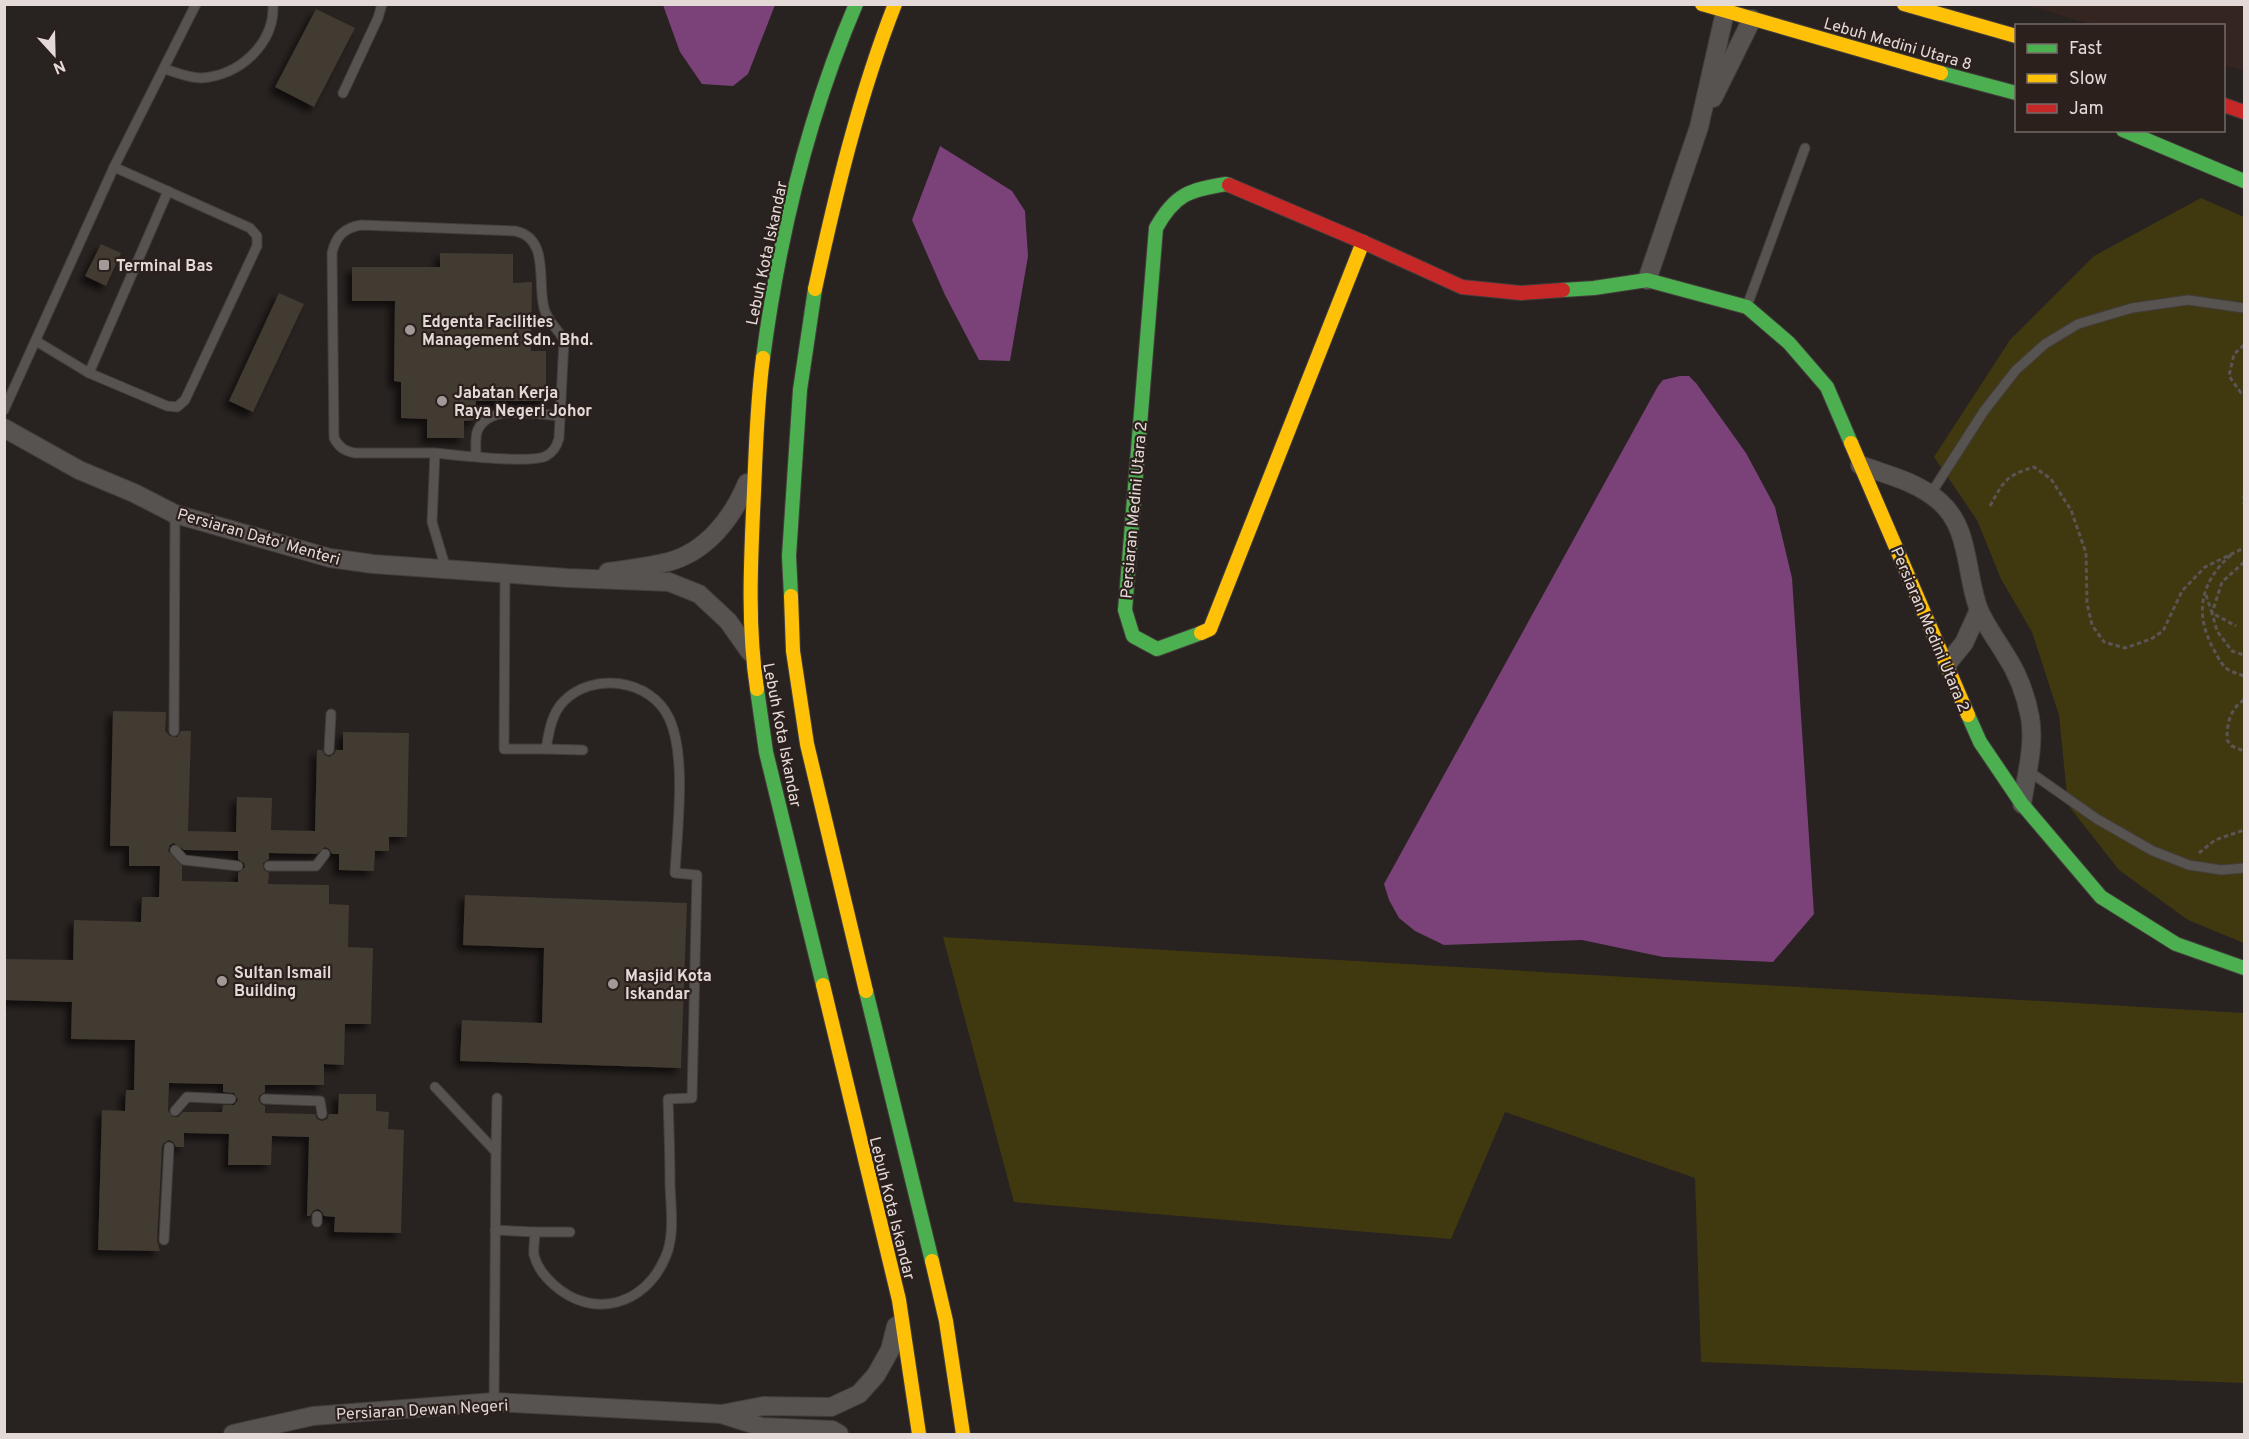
<svg xmlns="http://www.w3.org/2000/svg" width="2249" height="1439" viewBox="0 0 2249 1439" font-family="Overpass,sans-serif">
	<style>
		.built { fill: #352521 }
		.green { fill: #403910 }
		.water { fill: #7a4279 }
		.building { fill: #433a32; fill-rule: evenodd; filter: url(#shadow) }
		.lines { fill: none; stroke-linecap: round; stroke-linejoin: round }
		.lane-casing { stroke: #433d3b; stroke-width: 11 }
		.street-casing { stroke: #433d3b; stroke-width: 20 }
		.fast-casing { stroke: #433d3b; stroke-width: 16 }
		.slow-casing { stroke: #433d3b; stroke-width: 16 }
		.jam-casing { stroke: #433d3b; stroke-width: 16 }
		.path { stroke: #5a5554; stroke-width: 3; stroke-dasharray: 4.5 3; stroke-linecap: butt }
		.lane { stroke: #575351; stroke-width: 9 }
		.street { stroke: #575351; stroke-width: 18 }
		.fast { stroke: #4caf50; stroke-width: 14 }
		.slow { stroke: #ffc107; stroke-width: 14 }
		.jam { stroke: #c62828; stroke-width: 14 }
		.poi-dot { fill: #a29a98; stroke: #2c201d; stroke-width: 2 }
		.labels { text-anchor: middle; stroke-width: 4.5; stroke-linejoin: round; paint-order: stroke }
		.street-label { font-size: 16px; fill: #e3dad8; stroke: #2c201d }
		.poi-label { font-size: 16px; font-weight: bold; fill: #e3dad8; stroke: #2c201d; text-anchor: start }
	</style>
	<defs>
		<filter id="shadow"><feDropShadow dx="-5.5" dy="5.5" stdDeviation="3" flood-color="#0009"/></filter>
	</defs>
	<rect width="100%" height="100%" fill="#282220"/>
	<path class="built" d="M2025,5H2244V71L2224,65V26L2094,25Z"/>
	<g class="green">
		<path d="M2201,198L2244,217V943L2188,920L2119,870L2068,805L2059,715L2032,632L2001,579L1977,520L1934,457L2010,340L2094,256Z"/>
		<path d="M943,937L2244,1013V1383L1701,1362L1695,1178L1505,1112L1451,1239L1014,1202Z"/>
	</g>
	<g class="water">
		<path d="M663,5H775L748,74L733,86L702,84L680,52Z"/>
		<path d="M940,146L1012,191L1025,211L1028,256L1010,361L979,360L945,295L912,220Z"/>
		<path d="M1680,376H1689L1696,383L1746,453L1775,507L1792,578L1814,914L1773,962L1663,957L1582,940L1444,945L1415,931L1399,918L1389,900L1384,884L1658,386L1663,380Z"/>
	</g>
	<g class="building">
		<path d="M316,9L355,28L314,107L275,87Z"/>
		<path d="M101,244L121,253L106,286L85,276Z"/>
		<path d="M440,253L513,254V283L532,282L531,351H546V401H476V420L464,421V438H427V419L401,418V382L394,381L395,301H352V267H440Z"/>
		<path d="M279,293L304,304L253,412L229,401Z"/>
		<path d="M113,711L166,712L165,731L170,736L177,737L181,731H191L188,831L236,832L237,797L272,798L271,830L315,831L317,750H322L325,755L329,757L334,754L336,750H343V732L409,733L407,837H389V851H375L374,871L339,870V854H332L329,849L325,847L317,854L269,853V859L263,863L264,870L269,873L268,884L329,885V904L349,905L348,947L373,948L371,1024H345L344,1065L324,1064V1085H265V1092L260,1095L258,1099L261,1104L265,1106V1113L315,1114L317,1119L322,1121L327,1119L329,1114H338L339,1094H376V1111L389,1112L388,1129L404,1130L401,1233L334,1232L335,1217L324,1216L322,1212L318,1209L313,1211L310,1216H307L309,1137L272,1136L271,1165H228L229,1134L184,1133V1147H176L173,1142L169,1140L164,1143L162,1147L157,1240L160,1251L98,1250L102,1110L125,1111L126,1090H134L135,1040L71,1039L72,1002L4,1000V959L73,960L74,920L141,922L142,897H159L160,866H129V846H110ZM174,843L184,850L238,851V859L244,863L245,867L238,873V882L182,881V866L168,851L170,845ZM169,1083L223,1084V1092L234,1093L238,1100L234,1105H223L222,1112H183L178,1117H173L168,1111Z"/>
		<path d="M465,895L687,903L681,1068L460,1061L462,1020L542,1023L544,948L463,945Z"/>
	</g>
	<g class="lines">
		<defs>
			<g id="lane">
				<path d="M165,69C177,73 189,78 201,78C239,76 275,44 273,4"/>
				<path d="M343,93L378,18L382,4"/>
				<path d="M1747,306L1805,148"/>
				<path d="M36,341L89,373L167,406L177,407L185,400L257,246V236L250,228L114,167"/>
				<path d="M89,373L168,191"/>
				<path d="M4,410L114,167L196,4"/>
				<path d="M435,453C456,455 531,464 546,456C554,452 557,446 559,438L564,340C558,329 547,321 544,308C537,282 550,238 515,231L361,225C344,228 336,236 332,253L334,438C339,447 344,451 355,453H435L432,522L446,569"/>
				<path d="M476,456C476,449 475,439 477,432C487,403 536,414 560,416"/>
				<path d="M1930,495L1984,411L2016,370L2045,344L2078,324L2132,308L2188,300L2244,308"/>
				<path d="M174,731L175,514"/>
				<path d="M546,749L583,750"/>
				<path d="M329,750L331,714"/>
				<path d="M2027,770L2097,819L2153,851L2189,865L2221,870L2244,868"/>
				<path d="M175,850L184,860L238,866"/>
				<path d="M269,866H316L325,854"/>
				<path d="M435,1087L496,1152L494,1402"/>
				<path d="M265,1099L320,1101L322,1114"/>
				<path d="M175,1111L187,1097L231,1099"/>
				<path d="M496,1152L497,1098"/>
				<path d="M317,1222V1216"/>
				<path d="M495,1230L535,1232C535,1239 533,1248 534,1255C537,1267 545,1277 554,1285C593,1320 645,1305 665,1258C675,1237 671,1208 670,1185C670,1156 669,1127 668,1099L692,1098L697,875L675,873C677,830 687,756 669,718C651,679 592,671 563,702C551,715 549,732 546,749H504L505,572"/>
				<path d="M535,1232H570"/>
				<path d="M164,1240L169,1147"/>
			</g>
			<g id="street">
				<path d="M1713,98L1752,19"/>
				<path d="M1647,280L1699,127L1725,12"/>
				<path d="M4,428L79,470L134,493L175,514L330,558L373,564L568,578L669,582L699,594L728,621L750,652"/>
				<path d="M1860,465C1887,475 1916,481 1939,501C1971,528 1965,575 1979,610C1986,626 1996,639 2005,654C2017,672 2026,696 2030,717C2035,746 2026,776 2022,804"/>
				<path d="M608,572C628,569 648,567 668,562C706,552 732,519 747,483"/>
				<path d="M1947,664L1964,643L1979,610"/>
				<path d="M724,1415L762,1427L832,1430L839,1434"/>
				<path d="M233,1434L313,1416L494,1402L722,1414L763,1406L831,1407L859,1394L876,1375L890,1350L896,1326"/>
			</g>
			<g id="fast">
				<path d="M1941,73L2016,93"/>
				<path d="M2123,130L2244,181"/>
				<path d="M1563,290L1594,288L1647,280L1747,307L1789,343L1827,387L1851,443"/>
				<path d="M763,358C779,237 808,116 856,4"/>
				<path d="M791,596L789,556L800,390L815,289"/>
				<path d="M1201,633L1157,649L1133,636L1125,610L1156,228C1175,194 1189,190 1226,184L1229,185"/>
				<path d="M757,689L766,752L823,985"/>
				<path d="M1968,715L1980,742L2022,804L2101,897L2176,944L2244,968"/>
				<path d="M866,991L932,1261"/>
			</g>
			<g id="slow">
				<path d="M1702,4L1941,73"/>
				<path d="M1904,4L2016,36"/>
				<path d="M815,289C836,192 859,96 895,4"/>
				<path d="M1851,443L1968,715"/>
				<path d="M791,596L793,651L807,744L866,991"/>
				<path d="M1201,633L1210,629L1363,242"/>
				<path d="M757,689C747,624 751,557 754,491C756,446 757,402 763,358"/>
				<path d="M823,985L899,1300L919,1434"/>
				<path d="M932,1261L946,1321L963,1434"/>
			</g>
			<g id="jam">
				<path d="M2224,105L2244,112"/>
				<path d="M1229,185L1363,242L1462,287L1521,293L1563,290"/>
			</g>
		</defs>
		<use href="#lane" class="lane-casing"/>
		<use href="#street" class="street-casing"/>
		<use href="#fast" class="fast-casing"/>
		<use href="#slow" class="slow-casing"/>
		<use href="#jam" class="jam-casing"/>
		<g class="path">
			<path d="M2244,345L2234,354L2229,376L2241,393H2244"/>
			<path d="M2244,495V504"/>
			<path d="M1990,506C2004,481 2005,476 2034,467L2051,479L2071,510L2086,553L2087,603L2092,625L2104,642L2125,648L2151,639L2163,631L2182,591L2205,567L2244,548"/>
			<path d="M2231,555C2200,582 2194,614 2214,650C2217,655 2220,662 2224,666C2228,671 2238,674 2244,676"/>
			<path d="M2244,562L2222,582L2212,613L2217,631L2232,651L2244,655"/>
			<path d="M2206,595L2212,613L2236,626"/>
			<path d="M2244,700C2230,709 2227,723 2227,740L2232,746L2244,751"/>
			<path d="M2199,853L2215,840L2244,830"/>
		</g>
		<use href="#lane" class="lane"/>
		<use href="#street" class="street"/>
		<use href="#fast" class="fast"/>
		<use href="#slow" class="slow"/>
		<use href="#jam" class="jam"/>
	</g>
	<g class="poi-dot">
		<rect x="98" y="259" width="12" height="12" rx="3"/>
		<circle cx="410" cy="330" r="6"/>
		<circle cx="442" cy="401" r="6"/>
		<circle cx="222" cy="981" r="6"/>
		<circle cx="613" cy="984" r="6"/>
	</g>
	<g class="labels">
		<g class="street-label">
			<text transform="translate(1898 43) rotate(16)" y="6">Lebuh Medini Utara 8</text>
			<text transform="translate(766 253) rotate(-78)" y="6">Lebuh Kota Iskandar</text>
			<text transform="translate(1133 510) rotate(-85)" y="6">Persiaran Medini Utara 2</text>
			<text transform="translate(259 536) rotate(16)" y="6">Persiaran Dato' Menteri</text>
			<text transform="translate(1931 629) rotate(67)" y="6">Persiaran Medini Utara 2</text>
			<text transform="translate(783 735) rotate(79)" y="6">Lebuh Kota Iskandar</text>
			<text transform="translate(893 1208) rotate(76)" y="6">Lebuh Kota Iskandar</text>
			<text transform="translate(422 1409) rotate(-3)" y="6">Persiaran Dewan Negeri</text>
		</g>
		<g class="poi-label">
			<text x="116" y="271">Terminal Bas</text>
			<text x="422" y="327">Edgenta Facilities<tspan x="422" dy="18">Management Sdn. Bhd.</tspan></text>
			<text x="454" y="398">Jabatan Kerja<tspan x="454" dy="18">Raya Negeri Johor</tspan></text>
			<text x="234" y="978">Sultan Ismail<tspan x="234" dy="18">Building</tspan></text>
			<text x="625" y="981">Masjid Kota<tspan x="625" dy="18">Iskandar</tspan></text>
		</g>
	</g>
	<rect width="2249" height="1439" fill="none" stroke="#e3dad8" stroke-width="12"/>
	<rect x="2015" y="24" width="210" height="108" fill="#2c201d" stroke="#756a68" stroke-width="1.5"/>
	<rect x="2027" y="44" width="30" height="9" fill="#4caf50" stroke="#756a68" stroke-width="1.5"/>
	<text x="2069" y="54" font-size="18" fill="#e3dad8">Fast</text>
	<rect x="2027" y="74" width="30" height="9" fill="#ffc107" stroke="#756a68" stroke-width="1.5"/>
	<text x="2069" y="84" font-size="18" fill="#e3dad8">Slow</text>
	<rect x="2027" y="104" width="30" height="9" fill="#c62828" stroke="#756a68" stroke-width="1.5"/>
	<text x="2069" y="114" font-size="18" fill="#e3dad8">Jam</text>
	<g transform="translate(54 54) rotate(158)" stroke="#2c201d" stroke-width="4.5" paint-order="stroke">
	<path d="M0-4.5L10 22L0 15L-10 22Z" fill="#e3dad8"/>
	<text y="-9" font-size="16" font-weight="bold" text-anchor="middle" fill="#e3dad8">N</text>
	</g>
</svg>
